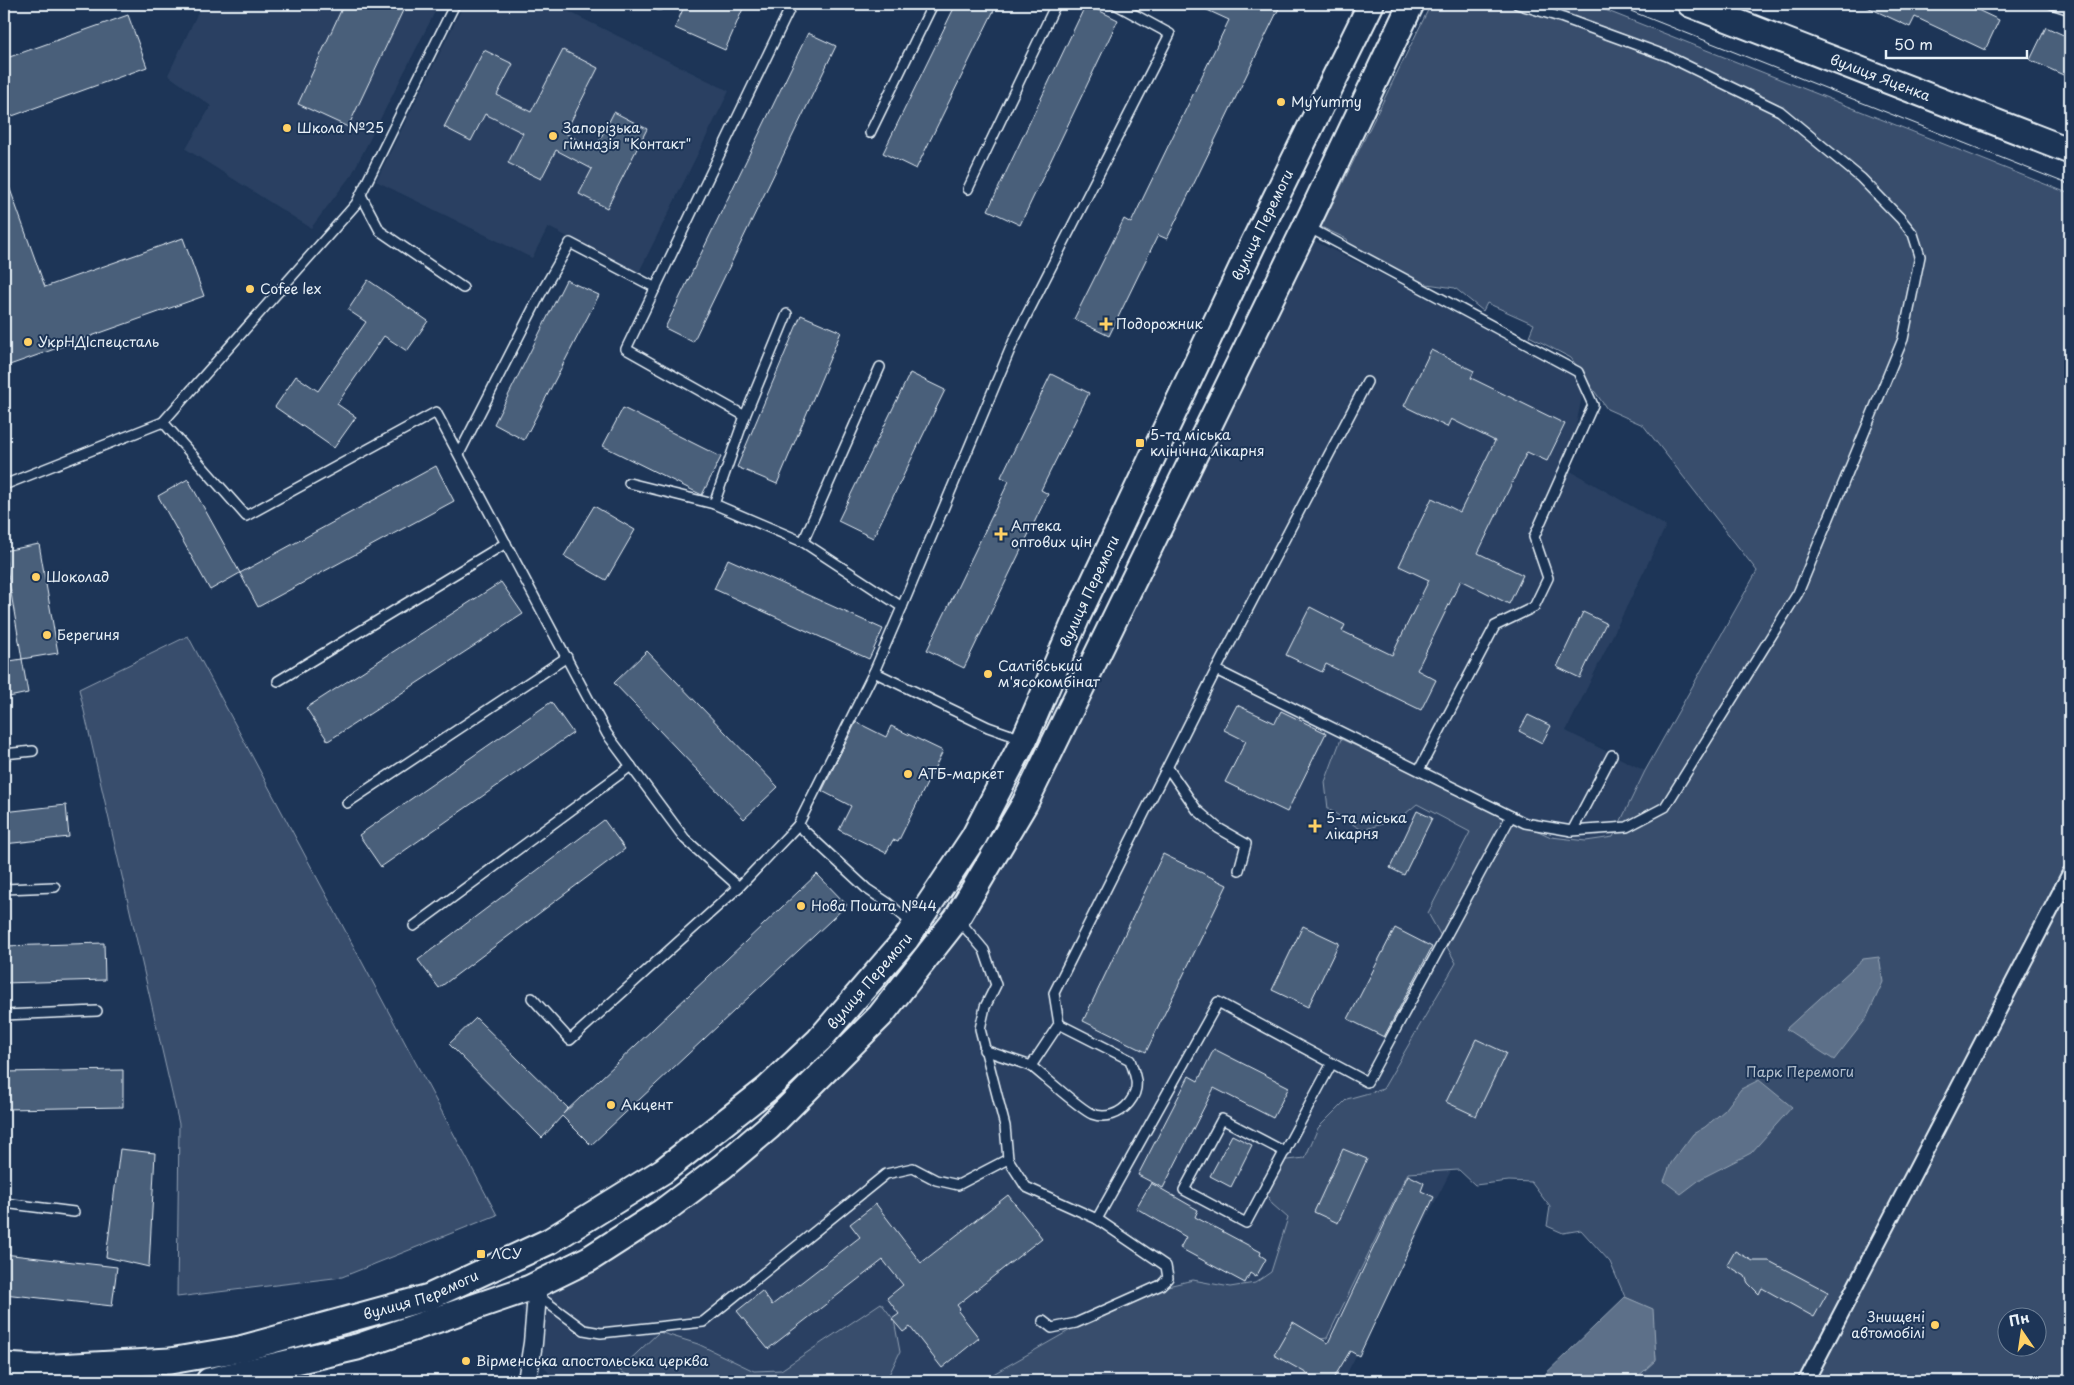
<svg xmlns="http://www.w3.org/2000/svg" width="2074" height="1385" viewBox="0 0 2074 1385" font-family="'Playpen Sans',sans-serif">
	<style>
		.built { fill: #2a4162 }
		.green { fill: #374d6c; stroke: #909fb2; fill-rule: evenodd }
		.water { fill: #5d7089; stroke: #95a4b5 }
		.building { fill: #495e7a; stroke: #e8f1f8 }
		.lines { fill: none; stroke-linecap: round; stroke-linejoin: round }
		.service-casing { stroke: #e8f1f8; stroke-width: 12 }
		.pedestrian-casing { stroke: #e8f1f8; stroke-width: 18 }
		.minor-casing { stroke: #e8f1f8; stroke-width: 21 }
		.secondary-casing { stroke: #e8f1f8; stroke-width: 29 }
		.service { stroke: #1d3557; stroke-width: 9 }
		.pedestrian { stroke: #1d3557; stroke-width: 14 }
		.minor { stroke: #1d3557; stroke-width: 18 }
		.secondary { stroke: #1d3557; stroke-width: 25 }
		.tram { stroke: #e8f1f8; stroke-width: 1 }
		.poi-dot { fill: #ffd166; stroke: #1d3557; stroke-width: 2 }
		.labels { text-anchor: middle; stroke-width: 4; stroke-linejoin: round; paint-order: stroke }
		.street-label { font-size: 14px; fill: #e8f1f8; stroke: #1d3557 }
		.poi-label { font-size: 14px; fill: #e8f1f8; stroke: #1d3557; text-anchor: start }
		.park-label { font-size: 14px; fill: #b3c0ce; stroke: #1d3557 }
	</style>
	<rect width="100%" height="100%" fill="#1d3557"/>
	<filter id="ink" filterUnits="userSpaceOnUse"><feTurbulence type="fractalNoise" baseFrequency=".02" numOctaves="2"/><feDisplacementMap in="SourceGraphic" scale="10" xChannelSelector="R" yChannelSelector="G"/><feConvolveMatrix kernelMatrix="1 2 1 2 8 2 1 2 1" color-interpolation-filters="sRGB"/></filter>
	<g filter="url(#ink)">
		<g class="built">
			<path d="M202,4H439L352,174L311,228L186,149L211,106L168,75Z"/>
			<path d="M464,4H553L729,91L639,272L548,227L532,258L376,181Z"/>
			<path d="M1305,236L1586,377L1567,469L1666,526L1566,731L1645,771L1478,1118L1343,1381L1196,1308L1058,1381H555L542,1364L516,1293L723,1166L957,918Z"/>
		</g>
		<g class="green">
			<path d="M1431,4H1590L2070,194V1381H1633L1656,1359L1652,1309L1625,1297L1610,1262L1581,1230L1563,1233L1547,1226L1550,1207L1531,1182L1509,1181L1475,1185L1459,1170L1408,1173L1327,1338L1303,1342L1331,1379L1330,1381H981L1072,1329L1155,1289L1193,1280L1230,1287L1255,1283L1271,1272L1288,1218L1272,1204L1260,1182L1278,1161L1305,1158L1318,1128L1347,1099L1383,1089L1456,963L1428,913L1470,832L1417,804L1399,819L1362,830L1328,809L1325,782L1341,739L1551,837L1586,841L1613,837L1645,771L1757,571L1643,425L1607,409L1571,358L1529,336L1534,324L1487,303L1483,311L1455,288L1399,280L1349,246L1347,239L1321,227ZM2006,1318H2036V1348H2006Z"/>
			<path d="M188,636L497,1215L342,1277L177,1297L179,1124L79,689Z"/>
			<path d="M881,1303L894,1320L900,1352L886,1381H637L619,1370L659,1332L698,1344L754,1371L781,1370Z"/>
		</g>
		<g class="water">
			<path d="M1879,957L1883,982L1866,1019L1834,1060L1786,1029L1863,959Z"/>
			<path d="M1759,1080L1792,1107L1751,1153L1702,1178L1681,1194L1664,1181L1671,1163L1693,1134L1705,1127L1725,1110L1741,1089Z"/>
			<path d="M1625,1297L1653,1309L1656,1360L1633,1381H1538Z"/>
		</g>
		<g class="building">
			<path d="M344,4H406L348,127L298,104Z"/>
			<path d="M685,4H745L725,50L675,28Z"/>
			<path d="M956,4H997L916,169L883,153Z"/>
			<path d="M1086,4L1118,20L1020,225L988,210Z"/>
			<path d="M1194,4H1281L1167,239L1158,235L1109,336L1074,319L1124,219L1131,223L1229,20Z"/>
			<path d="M1861,4H1965L1999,20L1985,50L1915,17L1910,27Z"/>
			<path d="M128,15L147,67L4,119V59Z"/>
			<path d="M2046,27L2070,38V78L2030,60Z"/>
			<path d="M808,33L836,46L693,342L665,328Z"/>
			<path d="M484,50L513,64L497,95L531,112L563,50L598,68L565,133L595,149L614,112L647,129L607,208L579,194L592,169L556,150L541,179L508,163L523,133L485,114L471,141L444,127Z"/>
			<path d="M4,178H6L45,287L183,238L204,296L4,367Z"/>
			<path d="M368,280L428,321L407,351L384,336L337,404L356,417L334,448L275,407L296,376L318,391L366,322L348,310Z"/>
			<path d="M566,280L599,295L524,440L494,424Z"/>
			<path d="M801,315L841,332L777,484L737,467Z"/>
			<path d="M1431,350L1474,371L1471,378L1565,424L1547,461L1527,452L1478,553L1523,575L1509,604L1461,580L1417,670L1436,680L1421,710L1326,664L1322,672L1286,655L1310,607L1345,625L1342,631L1392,655L1429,580L1399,566L1432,498L1460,512L1495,441L1451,419L1447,427L1404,406Z"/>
			<path d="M910,373L945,390L873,538L838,521Z"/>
			<path d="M1051,374L1089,393L1041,490L1048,494L964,668L927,650L1009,481L1001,477Z"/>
			<path d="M623,408L721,457L702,495L603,446Z"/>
			<path d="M436,466L454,501L258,607L240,573Z"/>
			<path d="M188,479L240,573L210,590L158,496Z"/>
			<path d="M594,506L635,530L606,580L564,556Z"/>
			<path d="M39,544L58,653L22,659L4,551Z"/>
			<path d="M728,559L883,629L869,659L714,589Z"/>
			<path d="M501,582L523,614L328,741L306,708Z"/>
			<path d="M1583,612L1606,623L1580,678L1557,667Z"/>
			<path d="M647,651L778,787L744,819L614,683Z"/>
			<path d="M22,659L28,693L4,698V662Z"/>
			<path d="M551,702L573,733L381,867L359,835Z"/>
			<path d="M1237,705L1275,723L1281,711L1326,733L1287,812L1225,782L1246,741L1224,730Z"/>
			<path d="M1528,715L1551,726L1542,743L1519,731Z"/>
			<path d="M856,722L886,737L891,726L943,751L898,842L893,840L886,853L839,830L851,806L822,791Z"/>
			<path d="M66,805L69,837L4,844V812Z"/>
			<path d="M1417,811L1432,818L1404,875L1390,868Z"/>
			<path d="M604,820L625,849L439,988L418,960Z"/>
			<path d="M1163,854L1227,885L1146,1052L1083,1021Z"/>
			<path d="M817,874L847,905L591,1145L562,1116L542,1138L449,1044L476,1018L568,1108L563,1114Z"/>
			<path d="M1303,926L1339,943L1308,1007L1272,990Z"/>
			<path d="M1395,928L1432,947L1384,1037L1348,1019Z"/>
			<path d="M104,943L105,980L4,983V946Z"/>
			<path d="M1476,1039L1506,1053L1476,1116L1446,1102Z"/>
			<path d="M1214,1049L1289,1087L1273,1118L1214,1088L1163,1188L1138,1175L1189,1076L1198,1081Z"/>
			<path d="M123,1070V1107L4,1109V1072Z"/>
			<path d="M1232,1135L1252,1145L1231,1187L1210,1176Z"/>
			<path d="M120,1149L155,1153L149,1267L106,1257Z"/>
			<path d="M1343,1149L1367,1159L1338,1223L1314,1212Z"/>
			<path d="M1408,1175L1424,1183L1421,1191L1434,1197L1359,1356L1350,1351L1332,1381H1320L1274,1355L1293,1322L1328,1343Z"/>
			<path d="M1151,1183L1198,1210L1195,1217L1261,1252L1260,1255L1266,1259L1256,1277L1250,1273L1245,1283L1180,1248L1186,1237L1136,1208Z"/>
			<path d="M1008,1195L1042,1238L957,1305L960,1309L958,1311L979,1338L942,1368L910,1327L903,1332L892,1319L899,1314L887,1298L903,1285L883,1260L768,1349L737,1311L762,1291L772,1305L860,1237L850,1224L876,1204L921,1263Z"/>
			<path d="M1735,1251L1753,1261H1769L1828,1292L1814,1317L1762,1288L1759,1294L1748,1283L1745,1276L1727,1265Z"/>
			<path d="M4,1254L117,1267L112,1306L4,1294Z"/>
		</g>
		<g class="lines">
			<defs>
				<g id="service">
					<path d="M792,4L626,349L745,416L714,504L803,542L902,607L874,672L798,825"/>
					<path d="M2052,4L2070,10"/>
					<path d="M659,5L660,4"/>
					<path d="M870,133L933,4"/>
					<path d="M968,189L1056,4"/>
					<path d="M361,195L380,231L463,288"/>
					<path d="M1306,226L1578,372L1593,405L1534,537L1548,578L1534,607L1495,626L1419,770"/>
					<path d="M745,416L787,314"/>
					<path d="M163,422L246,516L436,412L607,734L685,839L739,887L798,825L867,889L888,903L914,925"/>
					<path d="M459,454L540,295L570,243L656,288"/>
					<path d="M629,483L714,504"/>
					<path d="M4,485L163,422L356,204L455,4"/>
					<path d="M803,542L880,367"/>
					<path d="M902,607L1014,340L1170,34L1115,4"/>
					<path d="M1216,670L1525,823L1572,831L1627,827L1665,807L1798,593L1903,339L1920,256L1913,234L1900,218L1861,178L1780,111L1667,56L1563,18L1517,4"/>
					<path d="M874,672L988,727L1022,739"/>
					<path d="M278,681L506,543"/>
					<path d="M4,754L33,751"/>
					<path d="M1168,768L1197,810L1218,828L1246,844L1239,870"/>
					<path d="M347,803L567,657"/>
					<path d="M1572,831L1612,755"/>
					<path d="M4,889L55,887"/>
					<path d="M958,919L984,950L996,985L985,1007L980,1029L1005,1126L1008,1159L1026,1187L1097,1219L1218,1002L1367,1082L1511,816"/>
					<path d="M414,926L631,766"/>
					<path d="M532,998L570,1040L739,887"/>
					<path d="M4,1015L97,1011"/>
					<path d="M984,1050L1031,1066L1059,1024L1054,993L1216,670L1367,382"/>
					<path d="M1031,1066C1044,1076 1080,1109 1092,1114C1106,1119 1120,1114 1129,1103C1141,1088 1136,1077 1130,1060L1059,1024"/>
					<path d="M1285,1152L1222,1119L1184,1190L1246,1223L1332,1063"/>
					<path d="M4,1203L74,1212"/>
					<path d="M537,1295L584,1330L601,1333L703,1322L886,1174L913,1168L936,1180L958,1185L1008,1159"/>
					<path d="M1043,1321L1052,1328L1076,1323L1161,1285L1168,1278L1166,1266L1097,1219"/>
				</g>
				<path id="pedestrian" d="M1806,1381L2070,873"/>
				<path id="minor" d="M527,1381L533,1343L537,1295L530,1288"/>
				<g id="secondary">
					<path id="s1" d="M1690,4L2070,151"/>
					<path id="s2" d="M4,1366L37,1368L170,1361L240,1349L429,1297L550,1241L663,1171L767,1089L819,1040L906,939L974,837L1024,740L1077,617L1252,246L1371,4"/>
					<path d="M209,1381L357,1347L530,1288L589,1259L662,1212L723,1166L769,1127L880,1016L957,918L1025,803L1306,226L1411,4"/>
				</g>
			</defs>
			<use href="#service" class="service-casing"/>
			<use href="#pedestrian" class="pedestrian-casing"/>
			<use href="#minor" class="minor-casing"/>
			<use href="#secondary" class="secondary-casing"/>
			<use href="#service" class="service"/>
			<use href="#pedestrian" class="pedestrian"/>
			<use href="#minor" class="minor"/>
			<use href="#secondary" class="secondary"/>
			<path class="tram" d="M1613,4L2070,185"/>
		</g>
	</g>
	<g class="poi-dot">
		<circle cx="1281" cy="102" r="5"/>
		<circle cx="287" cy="128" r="5"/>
		<circle cx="553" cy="136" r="5"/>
		<circle cx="250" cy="289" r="5"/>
		<path d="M1103.5 316.5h5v5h5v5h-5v5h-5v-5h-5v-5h5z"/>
		<circle cx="28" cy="342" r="5"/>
		<rect x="1135" y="438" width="10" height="10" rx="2.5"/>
		<path d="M998.5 526.5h5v5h5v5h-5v5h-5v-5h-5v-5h5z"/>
		<circle cx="36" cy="577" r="5"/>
		<circle cx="47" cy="635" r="5"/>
		<circle cx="988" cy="674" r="5"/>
		<circle cx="908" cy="774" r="5"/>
		<path d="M1312.5 818.5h5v5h5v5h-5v5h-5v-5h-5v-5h5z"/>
		<circle cx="801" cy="906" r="5"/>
		<circle cx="611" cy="1105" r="5"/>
		<rect x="476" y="1249" width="10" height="10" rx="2.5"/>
		<circle cx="1935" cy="1325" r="5"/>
		<circle cx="466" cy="1361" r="5"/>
	</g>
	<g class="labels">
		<g class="street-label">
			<text dy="5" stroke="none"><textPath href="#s1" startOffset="204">вулиця Яценка</textPath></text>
			<text dy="5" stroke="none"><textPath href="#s2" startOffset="1836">вулиця Перемоги</textPath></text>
			<text dy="5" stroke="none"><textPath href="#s2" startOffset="1431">вулиця Перемоги</textPath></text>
			<text dy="5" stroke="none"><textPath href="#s2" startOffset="981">вулиця Перемоги</textPath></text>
			<text dy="5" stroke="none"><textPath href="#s2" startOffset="426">вулиця Перемоги</textPath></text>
		</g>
		<g class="poi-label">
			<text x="1291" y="107">MyYummy</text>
			<text x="297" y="133">Школа №25</text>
			<text x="563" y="133">Запорізька<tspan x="563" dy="16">гімназія "Контакт"</tspan></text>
			<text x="260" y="294">Cofee lex</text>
			<text x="1116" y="329">Подорожник</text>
			<text x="38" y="347">УкрНДІспецсталь</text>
			<text x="1150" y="440">5-та міська<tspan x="1150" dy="16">клінічна лікарня</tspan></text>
			<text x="1011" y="531">Аптека<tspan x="1011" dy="16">оптових цін</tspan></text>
			<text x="46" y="582">Шоколад</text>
			<text x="57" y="640">Берегиня</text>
			<text x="998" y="671">Салтівський<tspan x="998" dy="16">м'ясокомбінат</tspan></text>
			<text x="918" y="779">АТБ-маркет</text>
			<text x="1326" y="823">5-та міська<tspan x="1326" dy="16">лікарня</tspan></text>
			<text x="811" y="911">Нова Пошта №44</text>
			<text x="621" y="1110">Акцент</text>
			<text x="491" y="1259">ЛСУ</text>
			<text x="1925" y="1322" text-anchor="end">Знищені<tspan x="1925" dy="16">автомобілі</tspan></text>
			<text x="476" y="1366">Вірменська апостольська церква</text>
		</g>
		<g class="park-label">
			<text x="1800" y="1077">Парк Перемоги</text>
		</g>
	</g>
	<rect width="2074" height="1385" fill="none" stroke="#1d3557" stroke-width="20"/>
	<rect x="10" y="10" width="2054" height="1365" fill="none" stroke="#e8f1f8" stroke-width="2" filter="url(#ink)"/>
	<g transform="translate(2022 1332) rotate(347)"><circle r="24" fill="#1d3557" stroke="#6e8097"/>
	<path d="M0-4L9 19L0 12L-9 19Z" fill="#ffd166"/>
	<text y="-8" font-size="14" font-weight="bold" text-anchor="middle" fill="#e8f1f8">Пн</text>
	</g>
	<path d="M1886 50v8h141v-8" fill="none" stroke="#e8f1f8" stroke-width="2.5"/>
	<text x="1894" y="50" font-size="15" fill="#e8f1f8" stroke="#1d3557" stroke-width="4" paint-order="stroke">50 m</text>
</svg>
